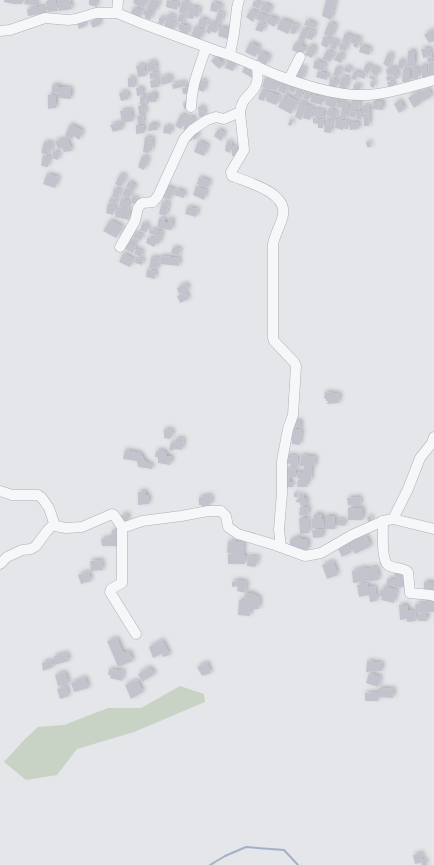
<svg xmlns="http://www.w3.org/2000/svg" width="434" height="865" viewBox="0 0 434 865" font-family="Commissioner,sans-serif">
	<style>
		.green { fill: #c8d3c6 }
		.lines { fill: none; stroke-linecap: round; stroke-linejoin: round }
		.stream { stroke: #a3b1c6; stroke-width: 2 }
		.building { fill: #c1c4cc; filter: url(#shadow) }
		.minor-casing { stroke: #adb0b7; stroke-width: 11 }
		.minor { stroke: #f6f7f9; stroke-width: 10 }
	</style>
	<defs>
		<filter id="shadow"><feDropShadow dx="2" dy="-2" stdDeviation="2" flood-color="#0004"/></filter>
	</defs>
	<rect width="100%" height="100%" fill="#e4e6ea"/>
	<path class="green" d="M180,686L204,694L205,702L134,732L77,749L57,775L26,780L4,762L24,740L38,727L64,725L108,708H141Z"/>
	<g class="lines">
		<path class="stream" d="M210,865L225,856L246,847L284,850L298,865"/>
	</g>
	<g class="building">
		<path d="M4,0H23L22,4H14L4,2Z"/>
		<path d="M25,0H37V6L24,4Z"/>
		<path d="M50,0H55L58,11L48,12L46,1Z"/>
		<path d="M57,0H70L72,9L59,11Z"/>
		<path d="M89,0H97V7L89,5Z"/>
		<path d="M134,0H147L144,8L133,3Z"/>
		<path d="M150,0L160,1L155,12L147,8Z"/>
		<path d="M167,0L178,2L177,10L166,7Z"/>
		<path d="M326,0H336L331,20L322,16Z"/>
		<path d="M182,1L189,3L185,14L179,12Z"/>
		<path d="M254,1L261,3L259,9L252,6Z"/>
		<path d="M212,2L222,5L221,10L218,9L217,12L210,11Z"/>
		<path d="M263,3L272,7L269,14L260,10Z"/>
		<path d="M45,6L47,13L28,16L27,9Z"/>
		<path d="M190,6L200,8L198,17L194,16L193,19L187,18Z"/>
		<path d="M134,7L142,10L139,19L130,14Z"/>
		<path d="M145,9L153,13L150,20L145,18V15L143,14Z"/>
		<path d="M251,9L257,12L253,22L246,17Z"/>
		<path d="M218,12L224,13L221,23L215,21Z"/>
		<path d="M259,12L267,16L264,23L256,19Z"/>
		<path d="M168,14L175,16L174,21L166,18Z"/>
		<path d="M180,14L185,15L183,23L177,21Z"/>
		<path d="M269,16L278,19L274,27L266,22Z"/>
		<path d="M160,17L165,18L163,25L158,23Z"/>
		<path d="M98,18L101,24L93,28L90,22Z"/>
		<path d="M200,18L208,20L205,28L198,25Z"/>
		<path d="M281,19L293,23L288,34L277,29Z"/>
		<path d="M84,20L86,26L79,29L77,23Z"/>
		<path d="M166,20L176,23L173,31L164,28Z"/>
		<path d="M306,20L316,24L315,29L304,25Z"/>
		<path d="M210,22L219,24L216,33L211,31L210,34L206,32Z"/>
		<path d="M259,22L266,25L262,32L255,30Z"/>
		<path d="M329,22L336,25L332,37L324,34Z"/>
		<path d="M179,24L189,26L187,36L180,34V30L178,29Z"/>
		<path d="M294,24L299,25L295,34L290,33Z"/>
		<path d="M195,26L204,30L200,40L191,35Z"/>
		<path d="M220,27L230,29L228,39L218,36Z"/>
		<path d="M303,28L309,30L304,41L298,39Z"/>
		<path d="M310,29L315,32L312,40L306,38Z"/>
		<path d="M434,29V41L429,43L424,35Z"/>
		<path d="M345,33L352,36L348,45L342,42Z"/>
		<path d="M324,36L331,39L327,48L321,45Z"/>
		<path d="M353,36L361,39L357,48L353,46L354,44L350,42Z"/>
		<path d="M333,39L338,42L335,50L330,48Z"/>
		<path d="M297,41L303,43L302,46L306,48L302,54L292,50L294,44H297Z"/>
		<path d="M250,42L260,47L255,57L245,52Z"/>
		<path d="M341,43L348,46L345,52L339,49Z"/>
		<path d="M310,45L316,48L312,58L305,55Z"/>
		<path d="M361,45L371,49L369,55L359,52Z"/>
		<path d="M430,48L432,56L423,58L421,49Z"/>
		<path d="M327,50L334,53L330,62L322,59Z"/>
		<path d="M408,51H415V66H407Z"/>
		<path d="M260,52L270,56L266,65L257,60Z"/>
		<path d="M338,53L344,55L341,63L334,60Z"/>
		<path d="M388,53L393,55L389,67L383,64Z"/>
		<path d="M216,56L224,64L219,69L211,61Z"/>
		<path d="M434,57V62L428,63L427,58Z"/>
		<path d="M228,59L236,62L233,71L225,68Z"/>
		<path d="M315,60L326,64L324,71L313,68Z"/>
		<path d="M399,60H404L403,69L398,68Z"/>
		<path d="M155,61L157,70L148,72L147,63Z"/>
		<path d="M144,64L146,76L138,77L136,66Z"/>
		<path d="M246,64L255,69L252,78L242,72Z"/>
		<path d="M366,64L372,66L368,74L363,71Z"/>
		<path d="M428,64H433L434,78L430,79Z"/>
		<path d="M426,65L428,78L423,80L420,66Z"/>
		<path d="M345,66L352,69L350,73L344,71Z"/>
		<path d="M299,67L306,68L302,80L296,78Z"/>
		<path d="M336,67L342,69L338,78L333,75Z"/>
		<path d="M373,67L380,70L377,76L371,72Z"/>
		<path d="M396,67L399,78L395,79L393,74L387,75L386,69Z"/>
		<path d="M412,68H419L418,79H412Z"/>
		<path d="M403,69H410V82H402Z"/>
		<path d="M318,71L328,74L327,80L316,77Z"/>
		<path d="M354,71L366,75L364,79L357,76L356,80L351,79Z"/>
		<path d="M157,72L158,77L150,79V73Z"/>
		<path d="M170,75L172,82L162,85L160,78Z"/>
		<path d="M370,75L376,78L374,80L369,78Z"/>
		<path d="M392,75L393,79L387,81L386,77Z"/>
		<path d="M342,76L349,78L346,90L339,88Z"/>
		<path d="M134,77L135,87H128V78Z"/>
		<path d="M265,77L279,81L276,91L262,87Z"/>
		<path d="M330,78L338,80L336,88L329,86Z"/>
		<path d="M158,79L159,87L151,88L150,81Z"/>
		<path d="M200,80L206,81L204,92L198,90Z"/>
		<path d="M282,80L289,83L285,94L278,91Z"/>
		<path d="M371,81L375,82L374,88L370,86Z"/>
		<path d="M393,81L395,87L389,88L387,82Z"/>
		<path d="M185,82L186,86L173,89L172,84Z"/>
		<path d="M290,83L297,86L294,93L288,90Z"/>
		<path d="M354,84L361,86L359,91L353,89Z"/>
		<path d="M52,85H59V87L71,88V99L58,98V93L52,94Z"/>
		<path d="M189,87L190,94H183L182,88Z"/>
		<path d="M298,87L304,89L301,99L294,96Z"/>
		<path d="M136,88H143V95L137,96Z"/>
		<path d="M428,88L432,96L424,101L420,93Z"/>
		<path d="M262,89L268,91L264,101L258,99Z"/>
		<path d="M306,89L311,90L309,100L303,99Z"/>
		<path d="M127,91L129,99L121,101L119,93Z"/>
		<path d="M418,91L423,101L414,108L408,98Z"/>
		<path d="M269,92L280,96L276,105L266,101Z"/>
		<rect x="150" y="93" width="6" height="9"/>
		<path d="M320,93L324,94L322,105L310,102L312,95L319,97Z"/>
		<path d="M285,94L298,101L291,114L278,107Z"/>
		<path d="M48,95H56V108L48,109Z"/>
		<path d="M145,95L149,96V103H146Z"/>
		<path d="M327,96L338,98L335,108L325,105Z"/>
		<rect x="140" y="97" width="5" height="7"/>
		<path d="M352,98L360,100L359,110H349V106H351Z"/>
		<path d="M400,100L405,109L399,113L394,104Z"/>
		<path d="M300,101L306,103L301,120L295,117Z"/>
		<path d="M373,101H383V110L372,109Z"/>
		<path d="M189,102L190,108L184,109L183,103Z"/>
		<path d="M338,102L348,103L346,119L340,118L342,108L337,107Z"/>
		<path d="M306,105L313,107L310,120L303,118Z"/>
		<path d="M363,105L370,106V114L362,113L361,120L356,119L357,111H363Z"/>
		<path d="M138,106H145L146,114H139Z"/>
		<path d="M198,107H204L205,117H199Z"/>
		<path d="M131,109L133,121L122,123L120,111Z"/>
		<path d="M314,109L324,110V118L313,116Z"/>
		<path d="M328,109L337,111L336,118L326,115Z"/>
		<path d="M350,111L356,112L355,118L349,116Z"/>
		<path d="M181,114L187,116L181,129L175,126Z"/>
		<path d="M364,114L370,115L369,126H364Z"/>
		<path d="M143,115L144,123L138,124L137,116Z"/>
		<path d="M189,116L196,119L189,132L183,129Z"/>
		<path d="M327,117L335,119L334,125L326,123Z"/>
		<path d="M313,118L324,120L323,128H318V124L313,123Z"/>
		<path d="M290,119L293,120L291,126L288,125Z"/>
		<path d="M336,119L345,121L343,130L335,128Z"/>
		<path d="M346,120H349L348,129H345Z"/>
		<path d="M121,122L123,129L113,132L110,125Z"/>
		<path d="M350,122H359V129L350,130Z"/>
		<path d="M70,124L83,131L79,140L74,136L71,139L65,135Z"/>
		<path d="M149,124H158L157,130L148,131Z"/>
		<path d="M136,125H144V133L136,134Z"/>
		<path d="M325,125L332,126L331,133L324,132Z"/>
		<path d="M164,126L172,127L171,134L163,133Z"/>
		<path d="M218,129L225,133L221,141L214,136Z"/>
		<path d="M193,130L199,134L195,140L193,138L191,141L187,139Z"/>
		<path d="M145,137L153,138L152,151L150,150L149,153L143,152Z"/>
		<path d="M67,138L72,151L64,152L62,148L58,149L55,141Z"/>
		<path d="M198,141L208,145L204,156L194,152Z"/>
		<path d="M227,141L232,142L230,153L225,151Z"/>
		<path d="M44,142L53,143L51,151L49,150L48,155L41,153Z"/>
		<path d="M366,142H370L371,147H367Z"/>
		<path d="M237,146V156H232V147Z"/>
		<path d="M53,151L60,153L58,160L52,158Z"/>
		<path d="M43,155L50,157L48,167L41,166Z"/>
		<path d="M142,156L149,158L144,170L138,167Z"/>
		<path d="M47,174L59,177L55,188L43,184Z"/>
		<path d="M120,174L126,176L121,187L115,184Z"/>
		<path d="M199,177L210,181L208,188L197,184Z"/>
		<path d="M129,181L136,186L133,191L126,187Z"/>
		<path d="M166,186L174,189L170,200L162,197Z"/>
		<path d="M196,186L207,190L204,200L193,195Z"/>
		<path d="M114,188L121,190L118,198L112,197Z"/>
		<path d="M126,188L132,192L129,198L122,195Z"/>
		<path d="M176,189L185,192L184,198L174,195Z"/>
		<path d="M132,197L138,198L136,204L131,203Z"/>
		<path d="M110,198L117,199L116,204L109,202Z"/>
		<path d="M121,198L129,201L128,210L119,207Z"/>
		<path d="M162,201L169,203L166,216L159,214Z"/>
		<path d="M108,203L115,204L113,215L106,213Z"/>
		<path d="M187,207L198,209L196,217L185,214Z"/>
		<path d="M116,209L130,211L129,220L115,217Z"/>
		<path d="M159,218L165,219V222H168V219H173L172,230L157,228Z"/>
		<path d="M110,220L123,227L116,238L103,231Z"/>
		<path d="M142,223L148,224L147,232L140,231Z"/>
		<path d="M150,229L163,232L159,244L156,243L154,247L146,243L148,237L154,239L156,236L149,233Z"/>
		<path d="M135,232L143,235L141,240L133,237Z"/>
		<path d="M131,238L138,240L137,244L129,241Z"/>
		<path d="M127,242L136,246L133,253L123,248Z"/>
		<path d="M173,247L181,249L178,256L171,253Z"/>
		<path d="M136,249L143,251L141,257L134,254Z"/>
		<path d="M123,253L134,259L130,267L119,262Z"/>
		<path d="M161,256L180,258L179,266L160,264Z"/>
		<path d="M151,257L160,258L158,269L149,268Z"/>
		<path d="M136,258L144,259L142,265L135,263Z"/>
		<path d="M147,269L156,271L155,279L146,277Z"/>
		<path d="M186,283L189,289L179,294L177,288Z"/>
		<path d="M186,292L189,299L180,303L177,296Z"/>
		<path d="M325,392L340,394L339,403L327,404L328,401H326V399L324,398Z"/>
		<rect x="292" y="421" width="9" height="7"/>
		<path d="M289,428L302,430L300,445L292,444V440L287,439Z"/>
		<path d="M164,429L173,430L172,437H170V439L164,438Z"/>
		<path d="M177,438L184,439L182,450L174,449L173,451L169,450L171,442L174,443Z"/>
		<path d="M125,450L140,453L145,461L153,466L152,469L138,467L137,461L123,459Z"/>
		<path d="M162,450L167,454V456L172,457V461H171L170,465L158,463V457H155L156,451Z"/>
		<path d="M287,455L298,456L297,469L290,468L291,464L286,463Z"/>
		<path d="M301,455L316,457L315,467H312L311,481H307V487H297L298,480H302L301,479L297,478V472H303L304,466H300Z"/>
		<path d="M285,469L296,470V477H285Z"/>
		<path d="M284,477L290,478V483L293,482V487H284Z"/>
		<path d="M146,491V495L149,496V504L138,505V492Z"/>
		<path d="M297,492L298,497H294V493Z"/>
		<path d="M300,494H303L304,498H307V505H300V503L296,502L297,499H300Z"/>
		<path d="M211,495L212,503L209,504V506L202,507V505H199V497Z"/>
		<path d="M360,497L361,505H348L347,498Z"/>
		<path d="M300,507H309L308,516L299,515Z"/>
		<rect x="348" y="508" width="15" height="12"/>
		<path d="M128,514V521H122L121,515Z"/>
		<path d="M314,514H322V519H324V528H312V519L314,518Z"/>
		<rect x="325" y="516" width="10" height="13"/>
		<path d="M371,516L372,521L368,522L367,517Z"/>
		<path d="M299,518H308L309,533L300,534Z"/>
		<path d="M337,519L345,520V526L337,525Z"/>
		<path d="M323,529V537L313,538L312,530Z"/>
		<path d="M112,530L121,531V546H102L101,539L111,537Z"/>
		<path d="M366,535L371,546L355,554L349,542L352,541V539L358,536L359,538Z"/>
		<path d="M295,537H301L300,539H308V550H296L290,546V539H295Z"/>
		<path d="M347,540L352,552L342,557L336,545Z"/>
		<path d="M228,541L244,543L243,555H246L245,564H228V554H240L227,553Z"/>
		<path d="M248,556L259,557L255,567L247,566Z"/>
		<path d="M102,560L103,570L91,571L90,561Z"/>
		<path d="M333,561L338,575L327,579L322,565Z"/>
		<path d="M365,567V569L377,567L379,580L353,583L352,571Z"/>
		<path d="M89,571L91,581L81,584L78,575Z"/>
		<path d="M406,572V587L395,588V585L387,586V579H395L394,573Z"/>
		<path d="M238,580L247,582L245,593L237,591L238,586L232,587V582Z"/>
		<path d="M424,582H434V589H431V594H424Z"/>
		<path d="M367,583L368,587L375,586L377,601L370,602L369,595L359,597L357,585Z"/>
		<path d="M384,586L397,590L394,603L381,600L382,597L379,596L381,589L383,590Z"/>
		<path d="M245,593H252L260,598L259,609H251L250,616L238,615L239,600H244Z"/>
		<path d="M426,600H434V612L415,613L416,621L407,622V619L400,620L399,605H408V611L416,610L415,604L426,603Z"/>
		<path d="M427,613V621H418V614Z"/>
		<path d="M117,638L123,653L129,651L133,661L118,667L107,641Z"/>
		<path d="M162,640L170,655L163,657L162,654L153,658L149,647Z"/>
		<path d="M67,653L69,661L54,665V656Z"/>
		<path d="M51,660L53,667L43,671L42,663Z"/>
		<path d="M367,661L382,663V671L366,672Z"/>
		<path d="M207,662L211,673L202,676L197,667Z"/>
		<path d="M149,667L155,674L142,682L138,674Z"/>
		<path d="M109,669L124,671L122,681L110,678L111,675H108Z"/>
		<path d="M65,672L69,684L58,686L55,675Z"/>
		<path d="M369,673L381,677L378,687L366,683Z"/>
		<path d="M85,677L89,688L74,692L71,683Z"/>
		<path d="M137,680L143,692L131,699L125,685Z"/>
		<path d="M66,686L69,696L60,699L57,689Z"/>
		<path d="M379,688L394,689L393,698L378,697V701H365V693L379,692Z"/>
		<path d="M422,853L423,858H420L421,863L415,864L413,855Z"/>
		<path d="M425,859L427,865H422L421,860Z"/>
	</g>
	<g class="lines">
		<defs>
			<g id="minor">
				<path d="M117,13L118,0"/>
				<path d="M0,31L10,30L45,18L68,20L76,19L96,13H117L141,23L217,51C239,57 258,68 279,76C303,85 333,95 359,95C382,96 412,86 434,80"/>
				<path d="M230,54L234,33L237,8L239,0"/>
				<path d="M257,66C257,72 259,79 256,85C251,97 242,96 240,112L244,150L231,172L232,176L235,177C250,183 287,193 283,215C281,225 275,234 273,244V338L274,341L294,362L296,366L293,415L288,429L282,461V493L279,530L281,547"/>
				<path d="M289,79L300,57"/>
				<path d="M191,107C192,82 199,70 206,47"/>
				<path d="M120,247L135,221L138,208L141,204L143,203L153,202L158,196L184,139L192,130L207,120L216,117L224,119L240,112"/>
				<path d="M434,437L432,443L420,458L408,489L393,519L383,521C383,530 381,559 388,565C393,569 402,567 408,572L410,593L431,595L434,596"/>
				<path d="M0,491L12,495H38L42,498L49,508L55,526"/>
				<path d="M393,519L434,529"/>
				<path d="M122,527V583L111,589L110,592L136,634"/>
				<path d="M0,564L7,557L22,550L31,549L36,546L47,531L51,527L55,526L66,528L82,527L112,514L114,515L122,527H125L142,521L181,516L208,511H221L226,516L228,527L238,534L275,545L305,556L321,553L352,535L383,521"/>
			</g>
		</defs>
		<use href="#minor" class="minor-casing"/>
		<use href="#minor" class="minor"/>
	</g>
</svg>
